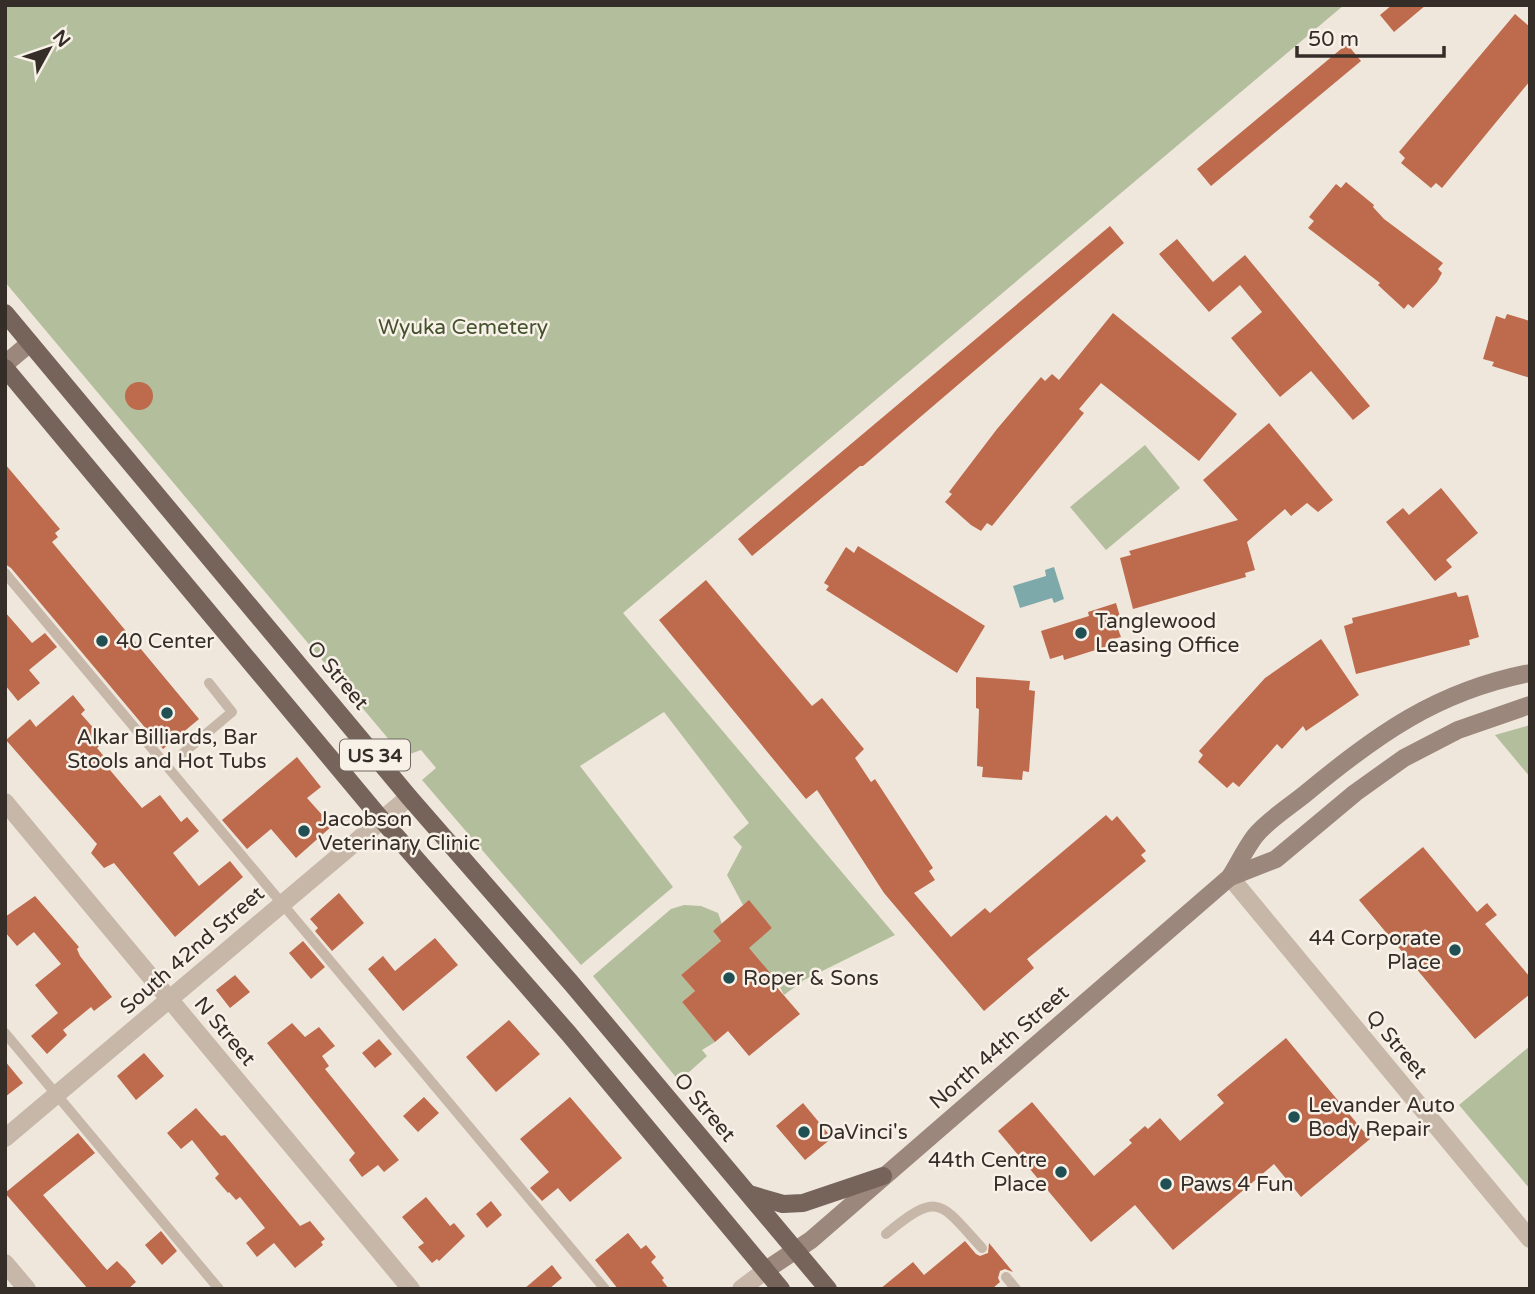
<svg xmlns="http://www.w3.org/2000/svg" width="1535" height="1294" viewBox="0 0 1535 1294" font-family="'Varela Round',sans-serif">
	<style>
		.green { fill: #b3be9d }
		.water { fill: #7da9ab }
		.building { fill: #bd6a4d }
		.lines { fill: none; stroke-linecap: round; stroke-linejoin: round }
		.service { stroke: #c7b7a9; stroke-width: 10 }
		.minor { stroke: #c7b7a9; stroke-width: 18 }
		.secondary { stroke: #9b877b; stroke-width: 18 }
		.primary { stroke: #76645b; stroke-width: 18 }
		.poi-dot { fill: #215054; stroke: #f8f1e8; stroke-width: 2.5 }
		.labels { text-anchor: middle; stroke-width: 5; stroke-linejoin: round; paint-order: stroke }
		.shield { fill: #f8f1e8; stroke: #706862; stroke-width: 2 }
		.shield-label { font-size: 19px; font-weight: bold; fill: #352d28 }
		.park-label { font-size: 21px; fill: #44522e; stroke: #f8f1e8 }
		.poi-label { font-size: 21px; fill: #352d28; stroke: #f8f1e8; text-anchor: start }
		.street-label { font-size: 21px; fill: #352d28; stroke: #f8f1e8 }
	</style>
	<rect width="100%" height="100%" fill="#f0e7dc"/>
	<g class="green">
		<path d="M5,5H1344L623,613L895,935L804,980L784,995L777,981L747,949L772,928L749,901L743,905L727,875L742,847L733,837L749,823L664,712L580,766L673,887L581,965L422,780L436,768L421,750L410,754L396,748L5,282Z"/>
		<path d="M1145,445L1180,488L1106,550L1070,507Z"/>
		<path d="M1530,725V777L1495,735Z"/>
		<path d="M684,905L701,906L718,913L722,924L713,931L721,941L681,975L695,991L682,1002L715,1042L702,1050L707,1056L679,1081L593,976L671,909Z"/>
		<path d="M1530,1046V1189L1459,1105Z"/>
	</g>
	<path class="water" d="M1054,567L1064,599L1054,603L1052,598L1020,608L1013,586L1046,576L1045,570Z"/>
	<g class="building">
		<path d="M1392,5H1426L1394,32L1380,15Z"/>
		<path d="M1515,14L1530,27V81L1442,188L1436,183L1431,188L1401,163L1405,158L1399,152Z"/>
		<path d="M1347,44L1361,61L1211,186L1197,169Z"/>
		<path d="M1346,182L1374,205L1373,207L1384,219L1443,263L1438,269L1442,273L1437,282L1413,308L1408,304L1404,309L1378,285L1380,283L1308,228L1314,221L1309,217L1336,184L1341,188Z"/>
		<path d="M1110,226L1124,243L863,466H860L752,556L738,539Z"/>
		<path d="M1177,239L1213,282L1245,255L1370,406L1353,420L1311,371L1280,397L1231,338L1262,312L1240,285L1209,312L1159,254Z"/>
		<path d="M1113,313L1237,414L1199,461L1101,383L1079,409L1084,413L992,526L987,523L981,531L971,525L945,502L952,494L949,492L997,429L1041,377L1045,381L1052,374L1059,380Z"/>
		<path d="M1507,314L1530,321V378L1492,366L1494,362L1483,359L1496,316L1505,319Z"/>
		<circle cx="139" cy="396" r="14"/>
		<path d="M1269,423L1333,500L1318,512L1307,503L1291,516L1285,509L1247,542L1255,570L1245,573L1246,577L1133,609L1120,558L1131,555L1129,551L1238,520L1203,480Z"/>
		<path d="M5,464L60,529L55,533L58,537L52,542L199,719L163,749L11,568L5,564Z"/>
		<path d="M1441,488L1478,533L1446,560L1452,567L1435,581L1386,522L1403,508L1409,515Z"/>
		<path d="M858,546L985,626L957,673L826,590L829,586L824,583L846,547L854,553Z"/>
		<path d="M706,580L812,706L822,698L864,749L855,758L871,782L875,779L933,868L929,871L935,880L914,893L951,937L985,908L990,913L1106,815L1112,821L1117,816L1146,851L1141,855L1146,861L1027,959L1034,968L984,1011L884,893L817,790L806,799L659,620Z"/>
		<path d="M1456,592L1458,597L1468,595L1479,637L1469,640L1470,645L1356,674L1344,626L1353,623L1352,618Z"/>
		<path d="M1116,603L1123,627L1118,629L1121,637L1110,640L1111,645L1064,660L1063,655L1050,659L1041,631L1089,616L1088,612Z"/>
		<path d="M5,612L32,643L45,633L57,647L29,670L40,683L18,701L5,685Z"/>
		<path d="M1321,639L1359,695L1306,731L1303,726L1282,749L1277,744L1239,787L1233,782L1227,788L1198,762L1203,755L1199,751L1265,678Z"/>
		<path d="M976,677L1030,681L1029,690L1035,691L1029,772L1023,771L1022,780L982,777L983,767L977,766L979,709L976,708Z"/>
		<path d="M73,695L85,710L81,714L105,741L97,748L107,760L104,763L142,808L160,795L181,822L187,817L199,831L173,853L199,886L230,861L243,877L175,937L114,863L104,868L91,853L97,844L6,740L30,719L36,727Z"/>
		<path d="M297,757L321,787L307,798L332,826L296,858L271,829L247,849L222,820Z"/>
		<path d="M1423,847L1477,912L1487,903L1497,915L1485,924L1530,977V994L1475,1039L1359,900Z"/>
		<path d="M339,893L364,923L332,951L315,931L318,928L310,919Z"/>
		<path d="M35,896L79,947L77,949L80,956L112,997L94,1011L91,1007L63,1030L67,1035L47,1054L31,1036L58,1013L35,985L61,964L34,932L17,946L5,932V917Z"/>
		<path d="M749,900L772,928L749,948L777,981L774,984L800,1014L749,1056L728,1031L715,1042L682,1002L695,991L681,975L721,941L713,931Z"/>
		<path d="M435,938L458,965L403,1011L368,969L383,956L395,971Z"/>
		<path d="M303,941L325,967L311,979L289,953Z"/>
		<path d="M235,975L250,992L230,1008L216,990Z"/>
		<path d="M509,1020L540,1054L496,1092L466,1057Z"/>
		<path d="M292,1023L305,1037L319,1027L335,1046L322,1056L329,1066L325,1069L399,1160L384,1172L378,1165L362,1177L349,1160L355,1153L267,1043Z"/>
		<path d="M1286,1038L1370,1139L1301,1197L1274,1164L1173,1250L1135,1205L1091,1242L998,1131L1032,1102L1094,1176L1132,1143L1129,1140L1145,1126L1148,1129L1160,1118L1180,1141L1224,1103L1217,1095Z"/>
		<path d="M379,1039L392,1054L375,1068L362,1053Z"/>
		<path d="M144,1053L164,1076L136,1100L117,1076Z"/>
		<path d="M5,1061L23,1083L5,1097Z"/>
		<path d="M424,1097L439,1113L418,1132L403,1116Z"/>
		<path d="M570,1097L622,1158L570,1202L558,1188L542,1201L530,1188L549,1172L520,1139Z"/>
		<path d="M803,1103L832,1138L805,1160L776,1126Z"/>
		<path d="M196,1108L221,1136L225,1135L300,1226L310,1221L325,1239L321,1242L323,1245L295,1268L274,1243L257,1257L246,1243L265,1228L240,1197L236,1200L229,1192L228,1193L215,1178L219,1174L192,1140L181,1149L167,1133Z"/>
		<path d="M78,1133L95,1153L43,1195L107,1270L117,1261L126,1270L136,1282L128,1289H88L5,1193Z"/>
		<path d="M426,1197L450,1226L454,1223L465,1236L439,1261L437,1259L432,1263L418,1247L424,1243L402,1217Z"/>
		<path d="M491,1201L502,1215L487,1228L476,1214Z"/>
		<path d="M161,1231L177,1251L162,1265L145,1245Z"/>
		<path d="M628,1233L641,1249L646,1245L656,1257L651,1262L664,1278L662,1280L669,1289H618L595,1260Z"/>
		<path d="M965,1241L976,1254L980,1256L988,1253L989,1243L1013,1272L1005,1269L1000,1271L998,1278L1000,1282L992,1289H880L913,1262L924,1275Z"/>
		<path d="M552,1265L562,1278L549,1289H524Z"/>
	</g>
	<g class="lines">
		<g class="service">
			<path d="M5,573L605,1289"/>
			<path d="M182,754L232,712L209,683"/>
			<path d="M5,1033L219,1289"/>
			<path d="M886,1234C939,1190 940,1202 982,1248"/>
			<path d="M1006,1277L1016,1289"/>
		</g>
		<g class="minor">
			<path d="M5,802L411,1289"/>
			<path d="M1230,877L1530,1239"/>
			<path d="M5,1138L409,797"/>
			<path d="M5,1263L27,1289"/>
			<path d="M741,1289L766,1270"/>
		</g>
		<g class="secondary">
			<path d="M5,364L30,343"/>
			<path d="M1230,877L1276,859L1355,793L1404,758L1458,730L1530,705"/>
			<path d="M766,1270L811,1240L1230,877C1238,864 1246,848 1255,836C1268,820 1289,807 1305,794C1376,735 1437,691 1530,673"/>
		</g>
		<g class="primary">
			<path d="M5,313L409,797L572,984L828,1289"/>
			<path d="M5,368L382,820L569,1034L781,1289"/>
			<path d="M749,1194L783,1204L803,1203L883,1176"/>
		</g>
	</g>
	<g class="poi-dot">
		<circle cx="1081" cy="633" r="7"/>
		<circle cx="102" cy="641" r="7"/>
		<circle cx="167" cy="713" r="7"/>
		<circle cx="304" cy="831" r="7"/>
		<circle cx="1455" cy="950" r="7"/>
		<circle cx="729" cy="978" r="7"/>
		<circle cx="1294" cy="1117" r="7"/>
		<circle cx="804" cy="1132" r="7"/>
		<circle cx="1061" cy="1172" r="7"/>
		<circle cx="1166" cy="1184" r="7"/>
	</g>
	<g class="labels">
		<rect class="shield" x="340" y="739.5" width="70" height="31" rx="5"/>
		<g class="shield-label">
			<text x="375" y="762">US 34</text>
		</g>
		<g class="park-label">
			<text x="463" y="334">Wyuka Cemetery</text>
		</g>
		<g class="poi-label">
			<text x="1095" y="628">Tanglewood<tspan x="1095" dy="24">Leasing Office</tspan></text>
			<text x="116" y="648">40 Center</text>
			<text x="167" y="744" text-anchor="middle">Alkar Billiards, Bar<tspan x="167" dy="24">Stools and Hot Tubs</tspan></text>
			<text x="318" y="826">Jacobson<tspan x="318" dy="24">Veterinary Clinic</tspan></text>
			<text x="1441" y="945" text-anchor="end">44 Corporate<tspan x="1441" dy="24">Place</tspan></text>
			<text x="743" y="985">Roper &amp; Sons</text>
			<text x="1308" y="1112">Levander Auto<tspan x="1308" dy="24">Body Repair</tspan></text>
			<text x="818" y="1139">DaVinci's</text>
			<text x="1047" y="1167" text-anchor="end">44th Centre<tspan x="1047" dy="24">Place</tspan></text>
			<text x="1180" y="1191">Paws 4 Fun</text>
		</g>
		<g class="street-label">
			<text transform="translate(338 675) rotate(50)" y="7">O Street</text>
			<text transform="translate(192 950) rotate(-41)" y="7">South 42nd Street</text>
			<text transform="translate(225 1031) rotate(50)" y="7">N Street</text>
			<text transform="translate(1397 1044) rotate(50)" y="7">Q Street</text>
			<text transform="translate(999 1047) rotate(-41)" y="7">North 44th Street</text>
			<text transform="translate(705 1107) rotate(50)" y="7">O Street</text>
		</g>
	</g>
	<rect width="1535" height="1294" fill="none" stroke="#352d28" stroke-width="14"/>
	<g transform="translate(49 49) rotate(50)" stroke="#f8f1e8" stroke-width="5" paint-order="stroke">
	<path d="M0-5L12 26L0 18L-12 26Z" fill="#352d28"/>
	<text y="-10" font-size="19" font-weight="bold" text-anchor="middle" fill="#352d28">N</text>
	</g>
	<path d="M1297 46v10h147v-10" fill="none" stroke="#352d28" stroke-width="3.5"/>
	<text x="1308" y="46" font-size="21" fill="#352d28" stroke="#f8f1e8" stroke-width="5" paint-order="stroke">50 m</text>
</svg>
